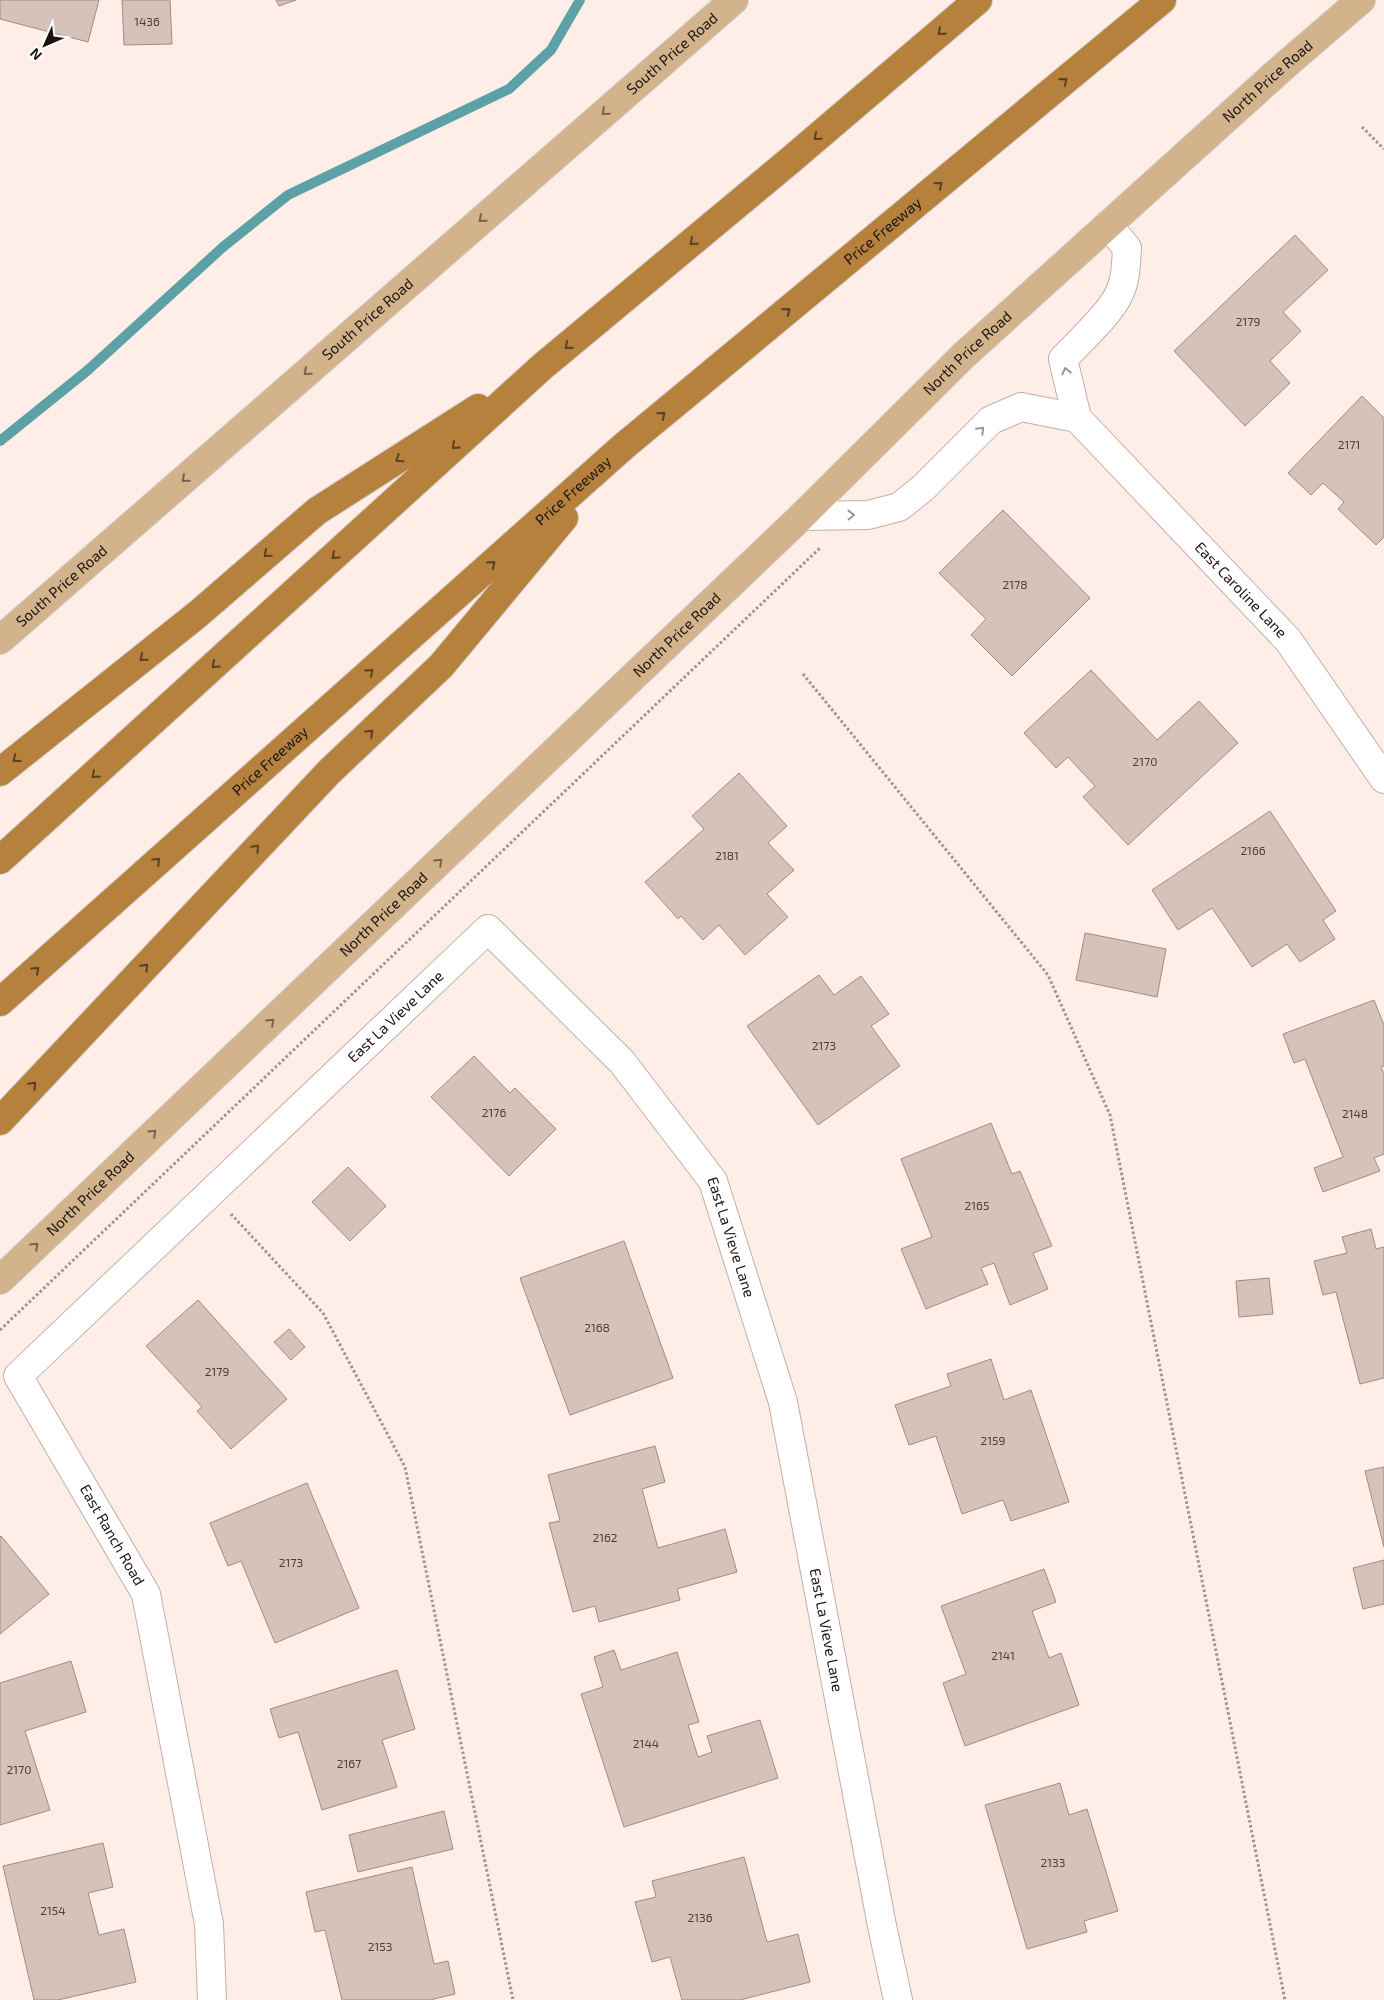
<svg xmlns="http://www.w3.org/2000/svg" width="1384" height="2000" viewBox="0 0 1384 2000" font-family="'Exo 2',sans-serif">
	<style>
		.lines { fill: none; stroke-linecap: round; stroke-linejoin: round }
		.stream { stroke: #5ca1a6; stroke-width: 10 }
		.building { fill: #d6c2b9; stroke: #9f8c83 }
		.minor-casing { stroke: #c3afa7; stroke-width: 30 }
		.major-casing { stroke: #d1d0cf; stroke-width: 30 }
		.highway-casing { stroke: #d1d0cf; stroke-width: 30 }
		.path { stroke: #9f938d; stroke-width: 3; stroke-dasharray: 2.5 2.5; stroke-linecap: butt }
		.minor { stroke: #fff; stroke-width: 28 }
		.major { stroke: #d3b38b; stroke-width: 28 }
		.highway { stroke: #b5813d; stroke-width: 28 }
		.oneway { stroke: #594023 }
		.oneway2 { stroke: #77644e }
		.oneway3 { stroke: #989594 }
		.labels { text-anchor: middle; stroke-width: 4; stroke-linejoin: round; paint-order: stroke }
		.number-label { font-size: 12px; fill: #4a403b }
		.street-label { font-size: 15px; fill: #1b1411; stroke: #fff }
	</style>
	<rect width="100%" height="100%" fill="#ffeee7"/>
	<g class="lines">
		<path class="stream" d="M0,441L88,370L223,247L288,195L509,89L551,50L580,0"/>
	</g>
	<g class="building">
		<path d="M0,0H99L88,42L0,19Z"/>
		<path d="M122,0H170L172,44L124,45Z"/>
		<path d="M276,0H296L279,6Z"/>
		<path d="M1295,235L1328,270L1283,312L1301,331L1270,361L1290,383L1245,426L1174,351Z"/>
		<path d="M1362,396L1384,418V537L1376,545L1338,509L1344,502L1323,483L1311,495L1288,473Z"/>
		<path d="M1003,510L1090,598L1012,676L971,635L986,619L939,573Z"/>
		<path d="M1091,670L1157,740L1199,701L1238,743L1128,845L1083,797L1095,786L1068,757L1056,768L1024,733Z"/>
		<path d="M739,773L787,826L768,843L794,870L767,894L788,917L745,955L719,925L703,940L681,916L678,919L645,882L704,829L692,816Z"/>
		<path d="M1270,811L1336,911L1323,920L1335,939L1300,962L1287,944L1252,967L1212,908L1178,930L1152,890Z"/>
		<path d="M1085,933L1166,949L1157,997L1076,980Z"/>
		<path d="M819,975L834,995L861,976L889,1014L871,1026L900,1066L818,1125L747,1026Z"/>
		<path d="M1374,1000L1384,1025V1066L1381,1067L1384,1074V1154L1374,1158L1380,1171L1323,1192L1314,1168L1343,1157L1305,1059L1294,1063L1283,1034Z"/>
		<path d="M474,1056L510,1093L515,1088L556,1129L509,1176L431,1097Z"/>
		<path d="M991,1123L1012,1174L1020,1171L1052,1246L1033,1253L1048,1289L1010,1305L994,1263L981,1268L988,1284L926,1309L901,1249L932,1237L901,1159Z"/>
		<path d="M348,1167L386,1206L350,1241L312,1202Z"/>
		<path d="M1371,1229L1376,1249L1384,1247V1378L1360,1384L1336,1292L1323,1295L1314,1261L1347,1253L1342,1237Z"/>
		<path d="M624,1241L673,1378L570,1415L520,1278Z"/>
		<path d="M1269,1278L1273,1314L1239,1317L1236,1281Z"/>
		<path d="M198,1300L287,1399L231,1449L197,1411L202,1407L146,1346Z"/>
		<path d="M289,1329L305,1347L291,1360L274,1342Z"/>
		<path d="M991,1359L1004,1400L1031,1390L1069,1502L1011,1521L1003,1500L962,1514L936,1436L909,1445L895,1405L951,1386L947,1374Z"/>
		<path d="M655,1446L665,1482L642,1489L658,1548L725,1529L737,1572L677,1589L680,1600L599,1622L595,1606L573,1612L549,1523L560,1521L548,1475Z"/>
		<path d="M1384,1467V1547L1365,1471Z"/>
		<path d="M307,1483L359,1608L275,1643L241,1561L228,1566L210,1523Z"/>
		<path d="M1,1536L49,1594L0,1634V1537Z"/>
		<path d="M1384,1560V1604L1363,1609L1353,1568Z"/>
		<path d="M1044,1569L1056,1602L1032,1611L1049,1658L1061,1653L1079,1705L965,1746L943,1683L966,1674L941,1606Z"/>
		<path d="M614,1650L621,1670L677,1652L699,1722L688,1725L698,1757L712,1752L707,1736L760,1720L778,1778L624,1827L581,1694L603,1687L594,1657Z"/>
		<path d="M71,1661L86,1712L25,1731L50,1810L0,1825V1683Z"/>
		<path d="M397,1670L415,1729L382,1740L397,1787L322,1810L298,1732L279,1738L270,1709Z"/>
		<path d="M1060,1783L1069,1815L1087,1809L1118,1911L1084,1921L1087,1932L1027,1949L985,1805Z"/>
		<path d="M444,1811L453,1849L358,1872L349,1835Z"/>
		<path d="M103,1843L113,1887L88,1893L99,1935L124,1929L136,1982L58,2000H34L3,1866Z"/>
		<path d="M744,1857L767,1942L798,1934L810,1982L740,2000H682L670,1957L652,1962L635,1902L656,1897L652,1881Z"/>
		<path d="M412,1867L434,1964L448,1961L455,1994L430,2000H342L325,1930L315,1932L306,1892Z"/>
	</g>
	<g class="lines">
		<defs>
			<g id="minor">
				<path id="s1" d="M1108,225L1127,248C1126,264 1126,280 1119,294C1110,314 1079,342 1063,359L1077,418L1288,640L1384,779"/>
				<path d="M802,516L868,515L899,507L923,488L991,420L1021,407L1077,418"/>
				<path id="s2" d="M212,2000L209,1924L146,1594L18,1376L488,929L622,1062L713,1181L783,1402L882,1926L898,2000"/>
			</g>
			<g id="major">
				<path id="s3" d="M0,640L734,0"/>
				<path id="s4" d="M0,1280L802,516L963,356L1282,68L1361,0"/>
			</g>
			<g id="highway">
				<path d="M0,772L198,614L317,511L478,408"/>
				<path d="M0,860L543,366L787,163L978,0"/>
				<path id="s5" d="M0,1002L624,446L1162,0"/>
				<path d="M0,1121L330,771L441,666L564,518"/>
			</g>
		</defs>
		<use href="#minor" class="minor-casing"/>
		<use href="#major" class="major-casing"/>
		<use href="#highway" class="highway-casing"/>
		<g class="path">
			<path d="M1362,127L1384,149"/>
			<path d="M803,674L1048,975L1110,1115L1285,2000"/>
			<path d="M231,1214L323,1313L405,1467L513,2000"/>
			<path d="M0,1330L821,547"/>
		</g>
		<use href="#minor" class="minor"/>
		<use href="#major" class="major"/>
		<use href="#highway" class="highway"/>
	</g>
	<defs><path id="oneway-chevron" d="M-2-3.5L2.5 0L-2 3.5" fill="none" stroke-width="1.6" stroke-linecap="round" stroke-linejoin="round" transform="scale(1.25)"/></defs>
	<g class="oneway">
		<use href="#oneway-chevron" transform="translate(941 32) rotate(139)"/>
		<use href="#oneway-chevron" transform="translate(1064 81) rotate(-40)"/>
		<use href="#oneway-chevron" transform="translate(817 137) rotate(139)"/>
		<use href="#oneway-chevron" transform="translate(939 185) rotate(-40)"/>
		<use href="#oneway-chevron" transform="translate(693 242) rotate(140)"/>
		<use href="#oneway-chevron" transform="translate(787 311) rotate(-40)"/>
		<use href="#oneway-chevron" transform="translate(568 346) rotate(140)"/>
		<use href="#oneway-chevron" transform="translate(662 415) rotate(-40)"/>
		<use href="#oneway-chevron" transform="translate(455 446) rotate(138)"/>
		<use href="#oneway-chevron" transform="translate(399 459) rotate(147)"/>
		<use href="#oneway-chevron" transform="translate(267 554) rotate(139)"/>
		<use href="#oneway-chevron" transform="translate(335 556) rotate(138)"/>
		<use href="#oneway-chevron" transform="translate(492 564) rotate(-42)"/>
		<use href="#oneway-chevron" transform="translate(143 658) rotate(141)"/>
		<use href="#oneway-chevron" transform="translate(215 665) rotate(138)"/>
		<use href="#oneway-chevron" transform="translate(370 672) rotate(-42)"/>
		<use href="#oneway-chevron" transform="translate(370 733) rotate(-44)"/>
		<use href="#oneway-chevron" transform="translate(16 759) rotate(142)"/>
		<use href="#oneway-chevron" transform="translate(95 775) rotate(138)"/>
		<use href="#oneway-chevron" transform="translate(256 848) rotate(-46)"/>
		<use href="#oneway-chevron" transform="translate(157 861) rotate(-42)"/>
		<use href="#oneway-chevron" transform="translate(145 967) rotate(-47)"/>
		<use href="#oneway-chevron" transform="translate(36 970) rotate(-42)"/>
		<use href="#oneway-chevron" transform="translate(33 1085) rotate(-47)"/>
	</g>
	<g class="oneway2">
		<use href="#oneway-chevron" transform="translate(605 112) rotate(139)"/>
		<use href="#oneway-chevron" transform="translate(482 219) rotate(139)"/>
		<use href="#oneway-chevron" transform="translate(307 372) rotate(139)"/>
		<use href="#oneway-chevron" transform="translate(185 479) rotate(139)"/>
		<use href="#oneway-chevron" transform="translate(439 862) rotate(-44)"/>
		<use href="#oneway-chevron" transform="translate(271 1022) rotate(-43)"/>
		<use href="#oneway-chevron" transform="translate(153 1133) rotate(-43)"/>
		<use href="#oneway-chevron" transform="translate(35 1246) rotate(-44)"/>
	</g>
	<g class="oneway3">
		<use href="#oneway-chevron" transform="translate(1066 371) rotate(-103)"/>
		<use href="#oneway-chevron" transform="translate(981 430) rotate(-45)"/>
		<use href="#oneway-chevron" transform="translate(851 515) rotate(-1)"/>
	</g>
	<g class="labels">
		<g class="number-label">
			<text x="147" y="26">1436</text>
			<text x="1248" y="326">2179</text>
			<text x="1349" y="449">2171</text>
			<text x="1015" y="589">2178</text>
			<text x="1145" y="766">2170</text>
			<text x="1253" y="855">2166</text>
			<text x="727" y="860">2181</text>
			<text x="824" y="1050">2173</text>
			<text x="494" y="1117">2176</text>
			<text x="1355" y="1118">2148</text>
			<text x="977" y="1210">2165</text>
			<text x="597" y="1332">2168</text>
			<text x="217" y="1376">2179</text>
			<text x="993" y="1445">2159</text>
			<text x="605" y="1542">2162</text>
			<text x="291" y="1567">2173</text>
			<text x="1003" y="1660">2141</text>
			<text x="646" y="1748">2144</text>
			<text x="349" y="1768">2167</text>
			<text x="19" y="1774">2170</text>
			<text x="1053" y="1867">2133</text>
			<text x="53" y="1915">2154</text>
			<text x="700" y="1922">2136</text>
			<text x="380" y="1951">2153</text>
		</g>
		<g class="street-label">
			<text dy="5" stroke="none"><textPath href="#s3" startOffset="892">South Price Road</textPath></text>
			<text dy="5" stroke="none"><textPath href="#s4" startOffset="1745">North Price Road</textPath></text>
			<text dy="5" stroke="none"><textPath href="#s5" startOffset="1172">Price Freeway</textPath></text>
			<text dy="5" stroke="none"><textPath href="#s3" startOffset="488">South Price Road</textPath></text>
			<text dy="5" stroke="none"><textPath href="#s4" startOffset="1340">North Price Road</textPath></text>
			<text dy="5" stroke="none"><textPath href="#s5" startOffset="768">Price Freeway</textPath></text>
			<text dy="5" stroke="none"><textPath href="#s3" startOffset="82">South Price Road</textPath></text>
			<text dy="5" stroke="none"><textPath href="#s1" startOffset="461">East Caroline Lane</textPath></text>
			<text dy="5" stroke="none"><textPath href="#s4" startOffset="935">North Price Road</textPath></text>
			<text dy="5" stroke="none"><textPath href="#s5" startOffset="362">Price Freeway</textPath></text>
			<text dy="5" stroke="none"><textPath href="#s4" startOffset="530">North Price Road</textPath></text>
			<text dy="5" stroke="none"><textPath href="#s2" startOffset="1186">East La Vieve Lane</textPath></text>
			<text dy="5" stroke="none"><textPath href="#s4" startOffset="125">North Price Road</textPath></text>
			<text dy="5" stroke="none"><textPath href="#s2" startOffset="1711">East La Vieve Lane</textPath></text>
			<text transform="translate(112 1535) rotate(60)" y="5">East Ranch Road</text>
			<text dy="5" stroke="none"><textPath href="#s2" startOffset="2116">East La Vieve Lane</textPath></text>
		</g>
	</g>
	<g transform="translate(45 45) rotate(225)" stroke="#ffffff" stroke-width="4" paint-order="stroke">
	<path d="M0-4L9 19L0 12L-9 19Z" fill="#1b1411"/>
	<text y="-8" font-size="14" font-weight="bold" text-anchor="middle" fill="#1b1411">N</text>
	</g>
</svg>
